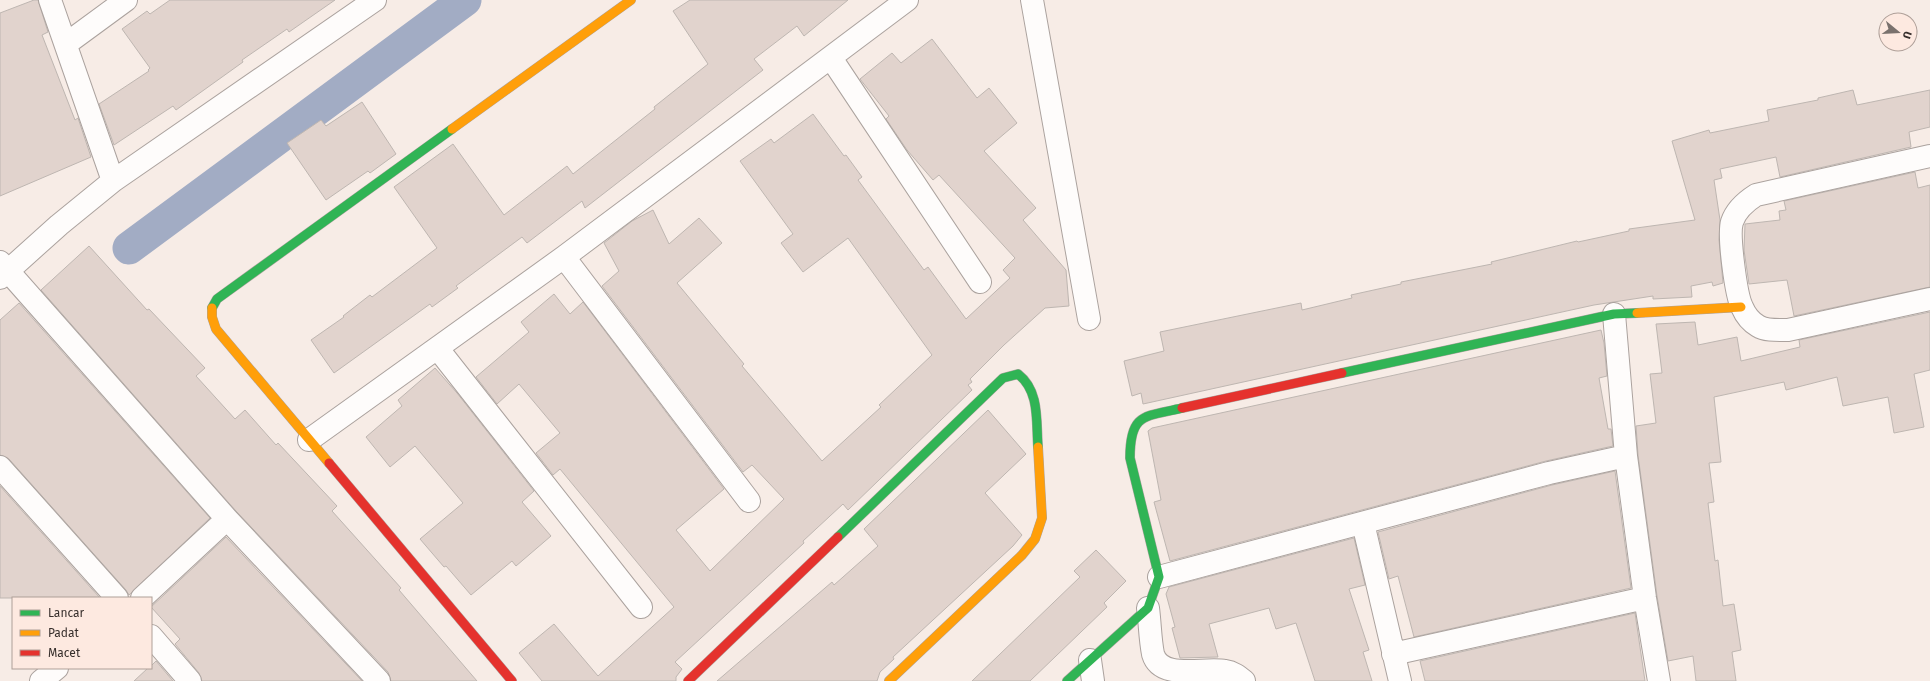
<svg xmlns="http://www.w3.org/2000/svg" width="1930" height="681" font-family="'Fira Sans',sans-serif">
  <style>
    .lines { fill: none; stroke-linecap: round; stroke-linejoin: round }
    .canal { stroke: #a2acc4; stroke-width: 33 }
    .building { fill: #e1d3cd; stroke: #beb6b1 }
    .street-casing { stroke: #aba29e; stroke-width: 24 }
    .fast-casing { stroke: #aba29e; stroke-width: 10 }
    .slow-casing { stroke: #aba29e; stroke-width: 10 }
    .jam-casing { stroke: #aba29e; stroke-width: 10 }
    .street { stroke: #fefcfb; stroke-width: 22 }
    .fast { stroke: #30b455; stroke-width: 9 }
    .slow { stroke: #ff9f0a; stroke-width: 9 }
    .jam { stroke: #e5322d; stroke-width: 9 }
  </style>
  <rect width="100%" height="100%" fill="#f7ece6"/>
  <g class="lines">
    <path class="canal" d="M 129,248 L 465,0"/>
  </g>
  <path class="building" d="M 34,0 L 38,0 L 48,32 L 42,35 L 75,120 L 78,118 L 91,157 L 0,196 L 0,13 Z
    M 170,0 L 335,0 L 289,32 L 287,29 L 242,60 L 243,62 L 176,110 L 173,106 L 114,145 L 99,104 L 149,71 L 148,70 L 150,68 L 122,29 L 147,11 L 150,14 Z
    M 690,0 L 848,0 L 804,36 L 797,26 L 754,59 L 763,70 L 585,208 L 582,201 L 527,243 L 522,237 L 456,286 L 458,288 L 432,307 L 430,304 L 334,373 L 311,340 L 344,317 L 343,316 L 370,295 L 372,297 L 437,248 L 394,187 L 453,144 L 504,215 L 567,166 L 573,174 L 655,109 L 654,107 L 708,64 L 673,11 Z
    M 932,39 L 977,98 L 989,88 L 1017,123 L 984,151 L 1036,208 L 1023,220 L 1066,270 L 1069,306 L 1045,308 L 1004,345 L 970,379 L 972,382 L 968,385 L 972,390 L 848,510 L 843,504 L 803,541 L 804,543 L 675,662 L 682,669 L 676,677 L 676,681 L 542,681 L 519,653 L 554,624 L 598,676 L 674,607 L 560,469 L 553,475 L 536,453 L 560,433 L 519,384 L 497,404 L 476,377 L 529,332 L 521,322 L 554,294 L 570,314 L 583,302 L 724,489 L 676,530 L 710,571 L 784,499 L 752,465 L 743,472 L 602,286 L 619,271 L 604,243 L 632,221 L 653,210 L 669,244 L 699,218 L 722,243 L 677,283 L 744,364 L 742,366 L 822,461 L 881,407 L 879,405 L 932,355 L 848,238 L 803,272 L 781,243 L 793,234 L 740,161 L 771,139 L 774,143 L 813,114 L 844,156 L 846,155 L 862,177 L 858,180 L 924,270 L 928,267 L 966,319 L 1010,278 L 1003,270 L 1015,258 L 939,175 L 933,180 L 907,150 L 886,119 L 889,116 L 860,79 L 892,53 L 901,63 Z
    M 1853,90 L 1857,105 L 1930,90 L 1930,127 L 1909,132 L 1911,147 L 1780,177 L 1776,157 L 1720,169 L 1722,178 L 1714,180 L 1720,220 L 1719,240 L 1723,283 L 1713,286 L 1712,282 L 1691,286 L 1692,297 L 1653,299 L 1653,296 L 1594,305 L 1143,404 L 1141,393 L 1132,396 L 1124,361 L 1164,351 L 1160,332 L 1301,303 L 1302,310 L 1352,298 L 1351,295 L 1401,284 L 1401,282 L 1492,264 L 1491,262 L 1577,241 L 1578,242 L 1629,231 L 1629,229 L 1695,220 L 1672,141 L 1709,130 L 1710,133 L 1769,121 L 1767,110 L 1818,100 L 1818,98 Z
    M 362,102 L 396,154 L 370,173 L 368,171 L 326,200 L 287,143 L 321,120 L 326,126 Z
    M 1915,172 L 1918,188 L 1930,185 L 1930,287 L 1794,316 L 1787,280 L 1749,284 L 1744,250 L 1745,224 L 1780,220 L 1779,211 L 1786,210 L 1784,201 Z
    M 89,246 L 147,310 L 149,309 L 205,368 L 196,376 L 235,419 L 245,410 L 276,445 L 278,443 L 337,506 L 332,511 L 401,588 L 399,590 L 477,681 L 391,681 L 388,672 L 236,511 L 41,290 Z
    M 19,303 L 210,518 L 129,595 L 126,590 L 9,459 L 0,455 L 0,320 Z
    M 1930,312 L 1930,370 L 1914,374 L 1924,427 L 1894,433 L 1888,397 L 1843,406 L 1837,377 L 1786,390 L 1784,382 L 1714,397 L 1721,462 L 1709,463 L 1714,502 L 1708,503 L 1715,561 L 1718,560 L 1723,606 L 1734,604 L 1741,650 L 1732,652 L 1736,681 L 1696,681 L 1693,656 L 1668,661 L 1657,596 L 1638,455 L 1636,426 L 1656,423 L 1650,374 L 1662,373 L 1656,324 L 1695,322 L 1698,345 L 1737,337 L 1741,361 L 1800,347 L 1799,340 Z
    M 1601,330 L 1604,343 L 1607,376 L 1599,378 L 1608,429 L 1611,429 L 1613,446 L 1546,461 L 1170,561 L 1154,502 L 1161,500 L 1148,431 L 1152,428 Z
    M 435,368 L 457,393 L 534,491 L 522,502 L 551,536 L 516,566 L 512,561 L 471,595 L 446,566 L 444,567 L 420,539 L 463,503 L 415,446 L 390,467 L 366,437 L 402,406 L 398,400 Z
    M 988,410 L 1026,454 L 985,493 L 1022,535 L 1013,546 L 893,657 L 894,659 L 880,672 L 877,681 L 717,681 L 832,582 L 834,585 L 878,546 L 864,529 Z
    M 1615,471 L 1631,588 L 1414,637 L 1398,576 L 1389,579 L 1378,532 L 1552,485 Z
    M 0,486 L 100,598 L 0,598 Z
    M 226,537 L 362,681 L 202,681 L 199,673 L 175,644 L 180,639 L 151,607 Z
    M 1354,538 L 1365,585 L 1349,589 L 1369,650 L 1363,652 L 1372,681 L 1315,681 L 1296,623 L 1276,629 L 1269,608 L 1209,624 L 1218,657 L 1180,658 L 1172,628 L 1175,627 L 1166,594 L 1169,587 Z
    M 1096,550 L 1126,581 L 1104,603 L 1107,607 L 1030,681 L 972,681 L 1080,577 L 1074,571 Z
    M 1635,613 L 1645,681 L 1425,681 L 1420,661 Z
    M 156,661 L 173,681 L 134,681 L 148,668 L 151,668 L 151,666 Z"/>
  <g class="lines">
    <g class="street-casing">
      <path id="street" d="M 50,0 L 113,181
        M 1032,0 L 1089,319
        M 66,44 L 126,0
        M 831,58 L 980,282
        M 1930,156 L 1756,195 C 1745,202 1736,210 1732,222 C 1728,235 1736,295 1742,307 C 1745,314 1751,322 1758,326 C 1766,331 1778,330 1788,330 L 1930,299
        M 564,257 L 749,501
        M 0,262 L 227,519 L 379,681
        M 0,278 L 59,225 L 113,181 L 375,0
        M 1614,314 L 1626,456 L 1645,598 L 1659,681
        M 438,349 L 641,607
        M 309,440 L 564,257 L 907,0
        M 0,467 L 117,598
        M 1363,523 L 1400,681
        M 1159,577 L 1549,473 L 1626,456
        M 142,598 L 227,519
        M 1148,608 C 1150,623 1150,639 1153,654 C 1161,681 1204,667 1225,671 C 1233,672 1238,676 1244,681
        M 151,636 L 190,681
        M 1393,654 L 1645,598
        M 1090,660 L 1093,681
        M 41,681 L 57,668"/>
    </g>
    <g class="fast-casing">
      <path id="fast" d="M 212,308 L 217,299 L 452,129
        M 1342,373 L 1614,314 L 1637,313
        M 838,537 L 1003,378 L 1018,374 C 1040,391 1036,421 1038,447
        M 1067,681 L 1148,608 L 1159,577 L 1130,458 C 1130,413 1144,417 1182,408"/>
    </g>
    <g class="slow-casing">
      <path id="slow" d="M 452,129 L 631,0
        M 212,308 L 212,317 L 216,329 L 329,463
        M 1637,313 L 1741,307
        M 889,681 L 1022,555 L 1035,539 L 1042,518 L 1038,447"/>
    </g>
    <g class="jam-casing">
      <path id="jam" d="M 1182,408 L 1342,373
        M 329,463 L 512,681
        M 688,681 L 838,537"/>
    </g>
    <use href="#street" class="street"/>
    <use href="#fast" class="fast"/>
    <use href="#slow" class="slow"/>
    <use href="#jam" class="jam"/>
  </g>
  <rect x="12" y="597" width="140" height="72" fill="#fde9e0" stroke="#ae9f98"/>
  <rect x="20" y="610" width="20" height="6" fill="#30b455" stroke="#ae9f98"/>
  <text x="48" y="617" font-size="12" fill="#372f2c">Lancar</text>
  <rect x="20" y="630" width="20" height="6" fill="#ff9f0a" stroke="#ae9f98"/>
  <text x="48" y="637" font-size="12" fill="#372f2c">Padat</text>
  <rect x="20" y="650" width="20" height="6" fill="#e5322d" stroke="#ae9f98"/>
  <text x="48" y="657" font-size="12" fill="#372f2c">Macet</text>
  <g transform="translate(1898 32) rotate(108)"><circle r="19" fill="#fde9e0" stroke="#ae9f98"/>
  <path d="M0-3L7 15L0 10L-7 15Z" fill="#7a716d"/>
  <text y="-6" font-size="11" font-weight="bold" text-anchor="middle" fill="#372f2c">U</text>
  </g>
</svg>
